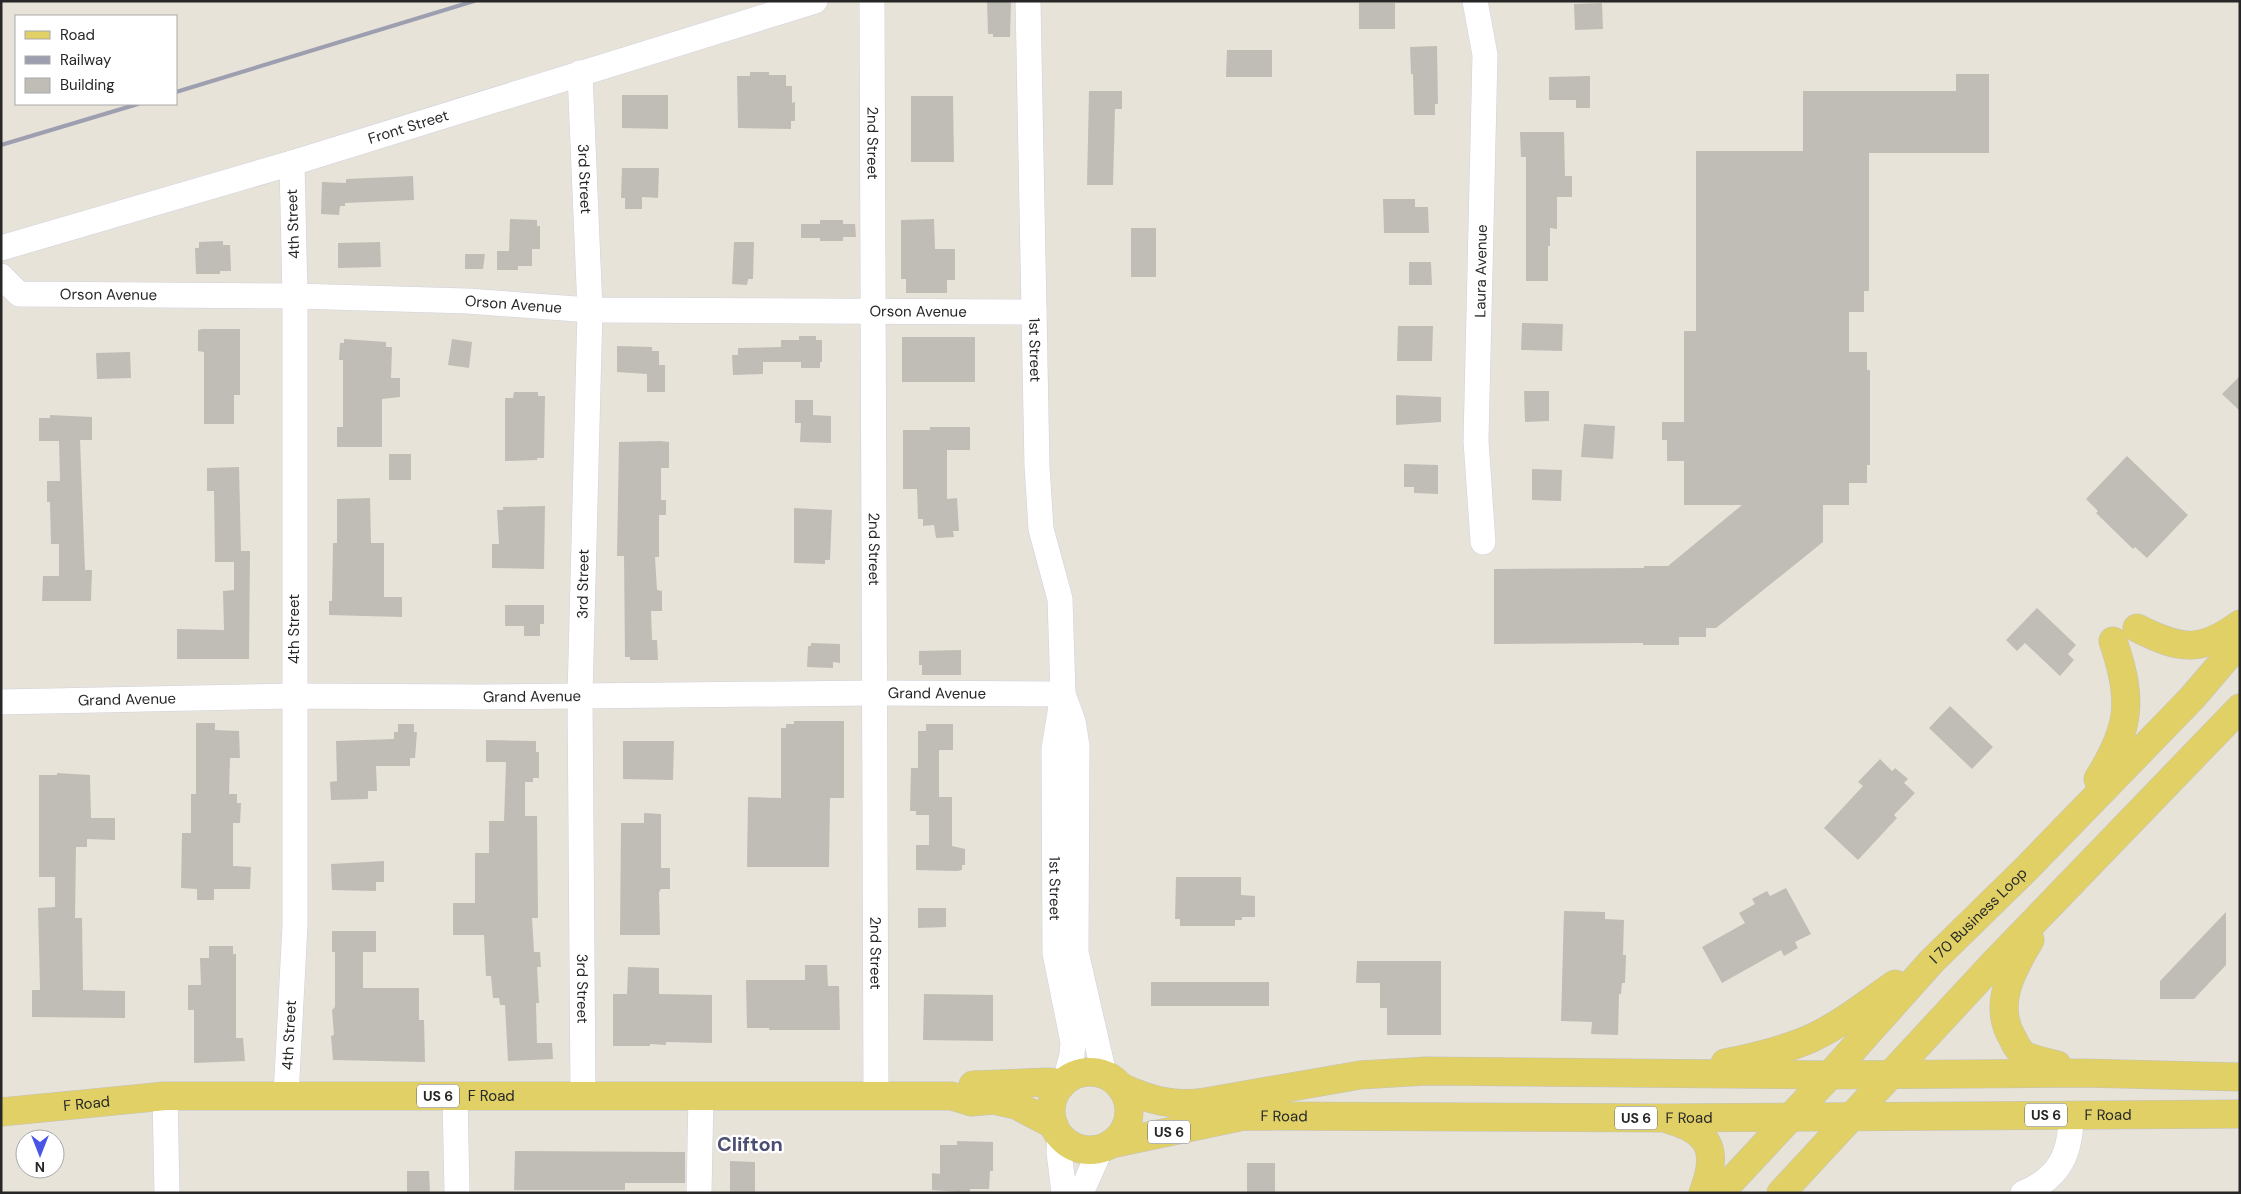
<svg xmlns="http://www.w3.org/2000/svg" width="2241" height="1194" font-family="'DM Sans',sans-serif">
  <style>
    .building { fill: #c0bdb6 }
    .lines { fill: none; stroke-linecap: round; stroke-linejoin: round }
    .minor-casing { stroke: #cfd0de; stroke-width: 26 }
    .major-casing { stroke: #c3c3c3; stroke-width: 29 }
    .minor { stroke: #fff; stroke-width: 25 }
    .major { stroke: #e0d066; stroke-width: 28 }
    .rail { stroke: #9d9eaf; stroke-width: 4 }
    .labels { text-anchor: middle; stroke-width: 4.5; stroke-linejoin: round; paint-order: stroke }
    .shield { fill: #fff; stroke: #686868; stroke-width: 1 }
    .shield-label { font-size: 14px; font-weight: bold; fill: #272727 }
    .street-label { font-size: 15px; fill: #272727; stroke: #fff }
    .district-label { font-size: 20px; font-weight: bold; fill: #4c4f72; stroke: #fff }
  </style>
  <rect width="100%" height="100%" fill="#e8e3d9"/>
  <path class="building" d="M 987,1 L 1011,1 L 1010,37 L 993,37 L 993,34 L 988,34 Z
    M 1359,3 L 1395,3 L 1395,29 L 1359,29 Z
    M 1602,3 L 1603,29 L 1575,30 L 1574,4 Z
    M 1437,46 L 1438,104 L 1435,104 L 1435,115 L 1414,115 L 1413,74 L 1411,74 L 1410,47 Z
    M 1227,50 L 1272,50 L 1272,77 L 1226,77 Z
    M 750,72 L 769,72 L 769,75 L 786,75 L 786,86 L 792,86 L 792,103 L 795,102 L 795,121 L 791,121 L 791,129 L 738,128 L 737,76 L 750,76 Z
    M 1956,74 L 1989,74 L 1989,153 L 1869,153 L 1869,291 L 1864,291 L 1864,312 L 1849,312 L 1849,352 L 1867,352 L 1867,370 L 1870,370 L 1870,465 L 1867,465 L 1867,483 L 1849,483 L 1849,505 L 1823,505 L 1823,542 L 1716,628 L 1706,628 L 1706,637 L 1679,637 L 1679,645 L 1643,645 L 1643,643 L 1494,644 L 1494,569 L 1644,568 L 1644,566 L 1668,566 L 1742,505 L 1684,505 L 1684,461 L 1667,461 L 1667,440 L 1662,440 L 1662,422 L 1684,422 L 1684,331 L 1696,331 L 1696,151 L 1803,151 L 1803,91 L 1956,91 Z
    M 1590,76 L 1590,108 L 1576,108 L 1576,100 L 1549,100 L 1549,77 Z
    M 1089,91 L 1122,91 L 1122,109 L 1115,109 L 1113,185 L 1087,185 Z
    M 622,95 L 668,95 L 668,129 L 622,128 Z
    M 911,96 L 953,96 L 954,162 L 911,162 Z
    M 1520,132 L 1564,132 L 1565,176 L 1572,176 L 1572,197 L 1557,197 L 1557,229 L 1550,228 L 1550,246 L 1548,246 L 1548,281 L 1526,281 L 1526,157 L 1521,157 Z
    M 622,168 L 659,168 L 658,198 L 642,197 L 642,209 L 625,209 L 625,198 L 621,198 Z
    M 413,176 L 414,200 L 345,203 L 345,206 L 340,206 L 339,215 L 321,214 L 322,182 L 346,183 L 346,179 Z
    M 1383,199 L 1415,199 L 1415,207 L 1428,207 L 1429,233 L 1384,233 Z
    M 510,219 L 537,220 L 537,226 L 540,226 L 540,249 L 532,249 L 532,266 L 518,266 L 518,270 L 497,270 L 497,251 L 509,251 Z
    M 934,219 L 935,249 L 955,249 L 955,280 L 947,280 L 947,293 L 906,293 L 906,279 L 901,279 L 901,220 Z
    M 820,220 L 843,220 L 843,224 L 855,224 L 856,237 L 843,237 L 843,241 L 820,241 L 820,238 L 801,238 L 801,224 L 820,224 Z
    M 1131,228 L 1156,228 L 1156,277 L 1131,277 Z
    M 223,241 L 223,245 L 230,245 L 231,271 L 220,271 L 220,274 L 196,274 L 195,248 L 199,248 L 199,242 Z
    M 380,242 L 381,267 L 338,268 L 338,243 Z
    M 734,242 L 754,242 L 753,279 L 748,279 L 747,285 L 732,284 Z
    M 465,254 L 485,254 L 483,269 L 465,269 Z
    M 1409,262 L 1431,262 L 1432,285 L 1409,285 Z
    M 1522,323 L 1563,324 L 1562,351 L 1521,350 Z
    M 1398,326 L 1433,326 L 1432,361 L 1397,361 Z
    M 202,329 L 240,329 L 240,395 L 234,395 L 234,424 L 204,424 L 204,352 L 198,351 L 198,330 Z
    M 799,336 L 816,336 L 816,340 L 822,340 L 822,362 L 820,362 L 820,368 L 801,368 L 801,362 L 763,362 L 763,374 L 733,375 L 732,355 L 738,355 L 738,348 L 781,347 L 781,340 L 799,340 Z
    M 902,337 L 975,337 L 975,382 L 902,382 Z
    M 344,339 L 386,342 L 386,347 L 392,347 L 391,378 L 400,378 L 400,397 L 382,399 L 382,447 L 337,447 L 337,427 L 343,427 L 343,360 L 339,360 L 340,343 L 344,343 Z
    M 452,339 L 472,342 L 469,368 L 448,365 Z
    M 617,346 L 652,347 L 652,351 L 659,351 L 659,365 L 665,365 L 665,392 L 647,392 L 647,374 L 617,372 Z
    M 130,352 L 131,378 L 97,379 L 96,353 Z
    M 2240,376 L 2240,411 L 2222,394 Z
    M 1524,391 L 1549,391 L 1549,421 L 1525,422 Z
    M 514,392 L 538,392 L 538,396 L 545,396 L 544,458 L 537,458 L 537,460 L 505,461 L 505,398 L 513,398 Z
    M 1396,395 L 1441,397 L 1441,422 L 1396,425 Z
    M 795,400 L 813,400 L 813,415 L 831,416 L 831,443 L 800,442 L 801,423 L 795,423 Z
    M 50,415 L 92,417 L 92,440 L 80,440 L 85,570 L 92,570 L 91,601 L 42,601 L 43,576 L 59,576 L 59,544 L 51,544 L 50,502 L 47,502 L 47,481 L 60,481 L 59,441 L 39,441 L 39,418 L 50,418 Z
    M 1584,424 L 1615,426 L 1613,459 L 1581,457 Z
    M 930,427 L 970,427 L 970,450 L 947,450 L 947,499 L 957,498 L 959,531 L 953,531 L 954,537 L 936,538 L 934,525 L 923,526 L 923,519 L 918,519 L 917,489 L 903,489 L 903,430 L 930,430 Z
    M 660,441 L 669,442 L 669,468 L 661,468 L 661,500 L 666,500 L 666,515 L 659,515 L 659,557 L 655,557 L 657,590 L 662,591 L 662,611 L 651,611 L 652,640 L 657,640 L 658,660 L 630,660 L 630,657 L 625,657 L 624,556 L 617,556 L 619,442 Z
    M 389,454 L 411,454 L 411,480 L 389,480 Z
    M 2127,456 L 2188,515 L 2147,558 L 2135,547 L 2133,549 L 2096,513 L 2098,511 L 2086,499 Z
    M 1404,464 L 1438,465 L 1438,494 L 1414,493 L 1414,487 L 1404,487 Z
    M 239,467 L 241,551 L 250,551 L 249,659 L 177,659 L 177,629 L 224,630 L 223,591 L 234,590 L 234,562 L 215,562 L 214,491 L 207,491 L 207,468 Z
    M 1532,469 L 1562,470 L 1561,501 L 1532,500 Z
    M 370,498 L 371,543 L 384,543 L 384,597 L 402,597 L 402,617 L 329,615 L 329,601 L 332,601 L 333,543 L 337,543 L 337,499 Z
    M 545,506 L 544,569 L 492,568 L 492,544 L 499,544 L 497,510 L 503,510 L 503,507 Z
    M 794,508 L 832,510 L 830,560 L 825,560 L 825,564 L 794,563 Z
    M 505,605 L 544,605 L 544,624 L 540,624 L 540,636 L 524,636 L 524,626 L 505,626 Z
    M 2037,608 L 2076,645 L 2068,654 L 2074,660 L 2060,676 L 2025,643 L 2017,651 L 2006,640 Z
    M 811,643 L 840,644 L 840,663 L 833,662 L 833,668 L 807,667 L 808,646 L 811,646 Z
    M 961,650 L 961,675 L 922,675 L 922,665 L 919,665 L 919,651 Z
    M 1950,706 L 1993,747 L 1972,769 L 1929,728 Z
    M 794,721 L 844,721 L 844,798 L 830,798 L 829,867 L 747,867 L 748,797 L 781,798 L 781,728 L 786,728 L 786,724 L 794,724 Z
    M 196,723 L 215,723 L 215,730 L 239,731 L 240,758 L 230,758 L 229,794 L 237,794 L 237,803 L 241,803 L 240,823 L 233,823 L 233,866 L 251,867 L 250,889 L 214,889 L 214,900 L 197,900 L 197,889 L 181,888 L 182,833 L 191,833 L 191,794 L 196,794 Z
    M 398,724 L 414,724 L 414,732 L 417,732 L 415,758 L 410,758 L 410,766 L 376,766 L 377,791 L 368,791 L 368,799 L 331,800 L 330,782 L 337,781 L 336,741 L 394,739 L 394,732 L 398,732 Z
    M 926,724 L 953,724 L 953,750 L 939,750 L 939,797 L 952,797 L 952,846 L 965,849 L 965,865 L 962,865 L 962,870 L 957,871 L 916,870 L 916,845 L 929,845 L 929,815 L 916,815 L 916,811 L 910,811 L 911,768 L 918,768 L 918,731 L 926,731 Z
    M 486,740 L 536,741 L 536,752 L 539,752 L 539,778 L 533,778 L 533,782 L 525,782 L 525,816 L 537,816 L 538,918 L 532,918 L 534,952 L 540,952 L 541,967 L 537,967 L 539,1003 L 536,1003 L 537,1043 L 552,1043 L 553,1059 L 508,1061 L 505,1005 L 500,1005 L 499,998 L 493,998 L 491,976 L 486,976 L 484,935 L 453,935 L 453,903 L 475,903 L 475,853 L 489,853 L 489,821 L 504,821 L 506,762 L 486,762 Z
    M 623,741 L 674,741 L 673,780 L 623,779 Z
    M 1880,759 L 1892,771 L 1895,768 L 1908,779 L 1904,783 L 1915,793 L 1894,815 L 1897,818 L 1858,860 L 1824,828 L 1863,786 L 1858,782 Z
    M 57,773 L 90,775 L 91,818 L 115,818 L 115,840 L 87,839 L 87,847 L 76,847 L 75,918 L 82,918 L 83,990 L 125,991 L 125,1018 L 32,1017 L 32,990 L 40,990 L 38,908 L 55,907 L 55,877 L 39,877 L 39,775 L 57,775 Z
    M 644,813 L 661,814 L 661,868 L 670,868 L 670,889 L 661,889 L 659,892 L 660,935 L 620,935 L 621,823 L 644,823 Z
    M 384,861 L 384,882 L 376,882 L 376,891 L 332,890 L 331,864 Z
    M 1176,877 L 1241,877 L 1241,895 L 1255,896 L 1255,917 L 1242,917 L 1242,920 L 1235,920 L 1235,926 L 1180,926 L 1180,919 L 1175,919 Z
    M 1786,888 L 1811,934 L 1795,942 L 1798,948 L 1784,956 L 1781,950 L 1722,983 L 1702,947 L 1745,923 L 1739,913 L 1755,904 L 1752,899 L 1767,891 L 1770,896 Z
    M 918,908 L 946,908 L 946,927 L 918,928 Z
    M 1564,911 L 1605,912 L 1605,919 L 1624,920 L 1623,955 L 1626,955 L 1625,983 L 1622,983 L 1621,994 L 1619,994 L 1618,1035 L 1591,1034 L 1592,1022 L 1561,1021 Z
    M 2226,912 L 2226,965 L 2194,999 L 2160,999 L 2160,981 Z
    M 332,931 L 376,931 L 376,952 L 363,952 L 363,988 L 419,988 L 419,1020 L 424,1020 L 425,1062 L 333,1060 L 331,1036 L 334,1035 L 332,1010 L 335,1007 L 335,952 L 332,952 Z
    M 209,946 L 233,946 L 233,954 L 236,954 L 236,1038 L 243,1038 L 245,1061 L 194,1063 L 194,1010 L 188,1010 L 188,985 L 201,985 L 200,958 L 209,958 Z
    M 1357,961 L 1441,961 L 1441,1035 L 1387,1035 L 1387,1008 L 1380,1008 L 1380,983 L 1356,983 Z
    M 805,965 L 827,965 L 828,986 L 839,986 L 840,1030 L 769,1030 L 769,1028 L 747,1028 L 746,980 L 805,980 Z
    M 628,967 L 659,968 L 659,994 L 712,995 L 712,1043 L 666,1042 L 666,1045 L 650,1044 L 650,1046 L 613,1046 L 613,994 L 627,994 Z
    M 1151,982 L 1269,982 L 1269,1006 L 1151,1006 Z
    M 924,994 L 993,995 L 993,1041 L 923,1040 Z
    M 957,1141 L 993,1142 L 993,1171 L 990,1171 L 989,1189 L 970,1189 L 970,1193 L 932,1190 L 932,1173 L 940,1174 L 940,1145 L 957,1145 Z
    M 515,1151 L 685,1152 L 685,1183 L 625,1183 L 625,1190 L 514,1190 Z
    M 730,1161 L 755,1162 L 755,1193 L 730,1193 Z
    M 1247,1163 L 1275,1163 L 1275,1193 L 1247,1193 Z
    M 407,1171 L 429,1171 L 430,1193 L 407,1193 Z"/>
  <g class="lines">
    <g class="minor-casing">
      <g id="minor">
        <path id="s1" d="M 872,1 L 876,1096"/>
        <path id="s2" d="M 1028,1 L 1037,466 L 1041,529 L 1060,599 L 1063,694 L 1054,749 L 1055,953 L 1073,1042 L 1072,1055 L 1065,1081"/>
        <path d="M 1475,1 L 1485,55 L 1476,441 L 1483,542"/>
        <path id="s3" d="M 580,73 L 590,310 L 580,696 L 583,1096"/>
        <path id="s4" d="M 1,248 L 292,163 L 815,1"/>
        <path id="s5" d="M 1,276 L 19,294 L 295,296 L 467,301 L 590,310 L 1034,312"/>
        <path d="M 1063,694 L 1073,721 L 1077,746 L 1076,952 L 1104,1074"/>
        <path id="s6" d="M 1,702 L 294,696 L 481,697 L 874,693 L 1063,694"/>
        <path d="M 165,1096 L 167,1193"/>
        <path id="s7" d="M 286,1096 L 295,925 L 295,296 L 292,163"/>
        <path d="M 455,1096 L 457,1193"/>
        <path d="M 1060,1135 L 1059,1152 L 1064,1193"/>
        <path d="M 699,1193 L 701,1096"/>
        <path d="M 1081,1193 L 1101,1148"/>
        <path d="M 2023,1193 C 2060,1178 2071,1153 2071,1115"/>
      </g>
    </g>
    <g class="major-casing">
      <g id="major">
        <path d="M 2137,628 C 2179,649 2200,654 2240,624"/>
        <path d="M 2098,779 C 2131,727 2133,699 2113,641"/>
        <path d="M 2030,940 C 2012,970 1992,1005 2013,1039 C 2015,1044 2020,1052 2024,1055 C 2033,1060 2047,1062 2057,1065"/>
        <path d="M 1725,1063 C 1755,1057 1786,1050 1814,1037 C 1843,1023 1868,1003 1895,984"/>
        <circle cx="1090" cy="1111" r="39"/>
        <path d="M 973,1085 L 1047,1082 L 1063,1083"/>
        <path d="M 1121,1087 C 1149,1100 1174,1107 1205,1102 L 1360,1075 L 1427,1071 L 1830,1075 L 2083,1073 L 2240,1077"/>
        <path id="s8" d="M 1,1112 L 165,1096 L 952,1096 L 971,1102 L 994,1100 L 1016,1105 L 1054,1125"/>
        <path d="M 1670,1120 C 1713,1132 1718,1154 1703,1193"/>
        <path id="s9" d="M 1111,1144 L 1244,1116 L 1664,1118 L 2240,1114"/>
        <path id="s10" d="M 1720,1193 L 1830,1075 L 1932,961 L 2027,868 L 2192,698 L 2240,642"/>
        <path d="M 1781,1193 L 1994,963 L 2240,708"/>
      </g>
    </g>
    <use href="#minor" class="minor"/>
    <use href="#major" class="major"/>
    <path class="rail" d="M 176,92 L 474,1
      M 1,145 L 138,104"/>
  </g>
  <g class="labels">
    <g class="shield">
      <rect x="417" y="1084.5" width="42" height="23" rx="4"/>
      <rect x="2025" y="1103.5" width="42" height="23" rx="4"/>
      <rect x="1615" y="1106.5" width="42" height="23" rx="4"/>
      <rect x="1148" y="1120.5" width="42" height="23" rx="4"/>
    </g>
    <g class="shield-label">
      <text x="438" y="1101">US 6</text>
      <text x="2046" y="1120">US 6</text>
      <text x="1636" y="1123">US 6</text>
      <text x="1169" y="1137">US 6</text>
    </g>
    <g class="street-label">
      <text dy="5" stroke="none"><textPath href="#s4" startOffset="425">Front Street</textPath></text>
      <text dy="5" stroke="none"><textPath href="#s1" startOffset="142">2nd Street</textPath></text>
      <text dy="5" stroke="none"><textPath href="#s3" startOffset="106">3rd Street</textPath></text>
      <text transform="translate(293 224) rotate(-92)" y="5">4th Street</text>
      <text transform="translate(1481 271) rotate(-89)" y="5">Laura Avenue</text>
      <text dy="5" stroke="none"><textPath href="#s5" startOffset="115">Orson Avenue</textPath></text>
      <text dy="5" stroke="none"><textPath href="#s5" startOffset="520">Orson Avenue</textPath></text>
      <text dy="5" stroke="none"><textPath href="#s5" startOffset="925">Orson Avenue</textPath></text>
      <text dy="5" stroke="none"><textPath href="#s2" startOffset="349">1st Street</textPath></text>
      <text dy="5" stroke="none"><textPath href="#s1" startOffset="548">2nd Street</textPath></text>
      <text transform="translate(583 584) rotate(-89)" y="5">3rd Street</text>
      <text transform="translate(294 629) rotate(-90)" y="5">4th Street</text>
      <text dy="5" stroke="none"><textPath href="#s6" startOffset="936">Grand Avenue</textPath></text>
      <text dy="5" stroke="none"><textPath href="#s6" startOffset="531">Grand Avenue</textPath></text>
      <text dy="5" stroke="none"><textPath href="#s6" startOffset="126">Grand Avenue</textPath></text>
      <text dy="5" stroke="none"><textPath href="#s2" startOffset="891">1st Street</textPath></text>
      <text dy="5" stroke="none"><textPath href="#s10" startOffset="379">I 70 Business Loop</textPath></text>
      <text dy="5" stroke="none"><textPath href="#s1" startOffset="952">2nd Street</textPath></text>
      <text dy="5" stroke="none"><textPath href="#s3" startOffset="916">3rd Street</textPath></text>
      <text dy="5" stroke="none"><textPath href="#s7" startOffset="61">4th Street</textPath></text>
      <text dy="5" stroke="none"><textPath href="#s8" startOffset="491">F Road</textPath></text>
      <text dy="5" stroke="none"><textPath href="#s8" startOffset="86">F Road</textPath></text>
      <text dy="5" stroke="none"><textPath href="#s9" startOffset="1000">F Road</textPath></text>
      <text dy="5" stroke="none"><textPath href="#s9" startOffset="176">F Road</textPath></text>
      <text dy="5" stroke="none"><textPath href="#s9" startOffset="581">F Road</textPath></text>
    </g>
    <g class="district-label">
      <text x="750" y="1151">Clifton</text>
    </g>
  </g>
  <rect width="2241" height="1194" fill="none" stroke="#272727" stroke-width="5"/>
  <rect x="15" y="15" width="162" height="90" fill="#ffffff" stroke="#a9a9a9"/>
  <rect x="25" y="31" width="25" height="8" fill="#e0d066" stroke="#a9a9a9"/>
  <text x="60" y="40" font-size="15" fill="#272727">Road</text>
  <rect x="25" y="56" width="25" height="8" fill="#9d9eaf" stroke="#a9a9a9"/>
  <text x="60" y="65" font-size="15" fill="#272727">Railway</text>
  <rect x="25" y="78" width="25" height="15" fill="#c0bdb6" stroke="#a9a9a9"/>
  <text x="60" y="90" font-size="15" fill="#272727">Building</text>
  <g transform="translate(40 1154) rotate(180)"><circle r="24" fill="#ffffff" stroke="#a9a9a9"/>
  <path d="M0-4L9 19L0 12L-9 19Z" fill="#4956e5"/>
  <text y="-8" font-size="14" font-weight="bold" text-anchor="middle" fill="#272727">N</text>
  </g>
</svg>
